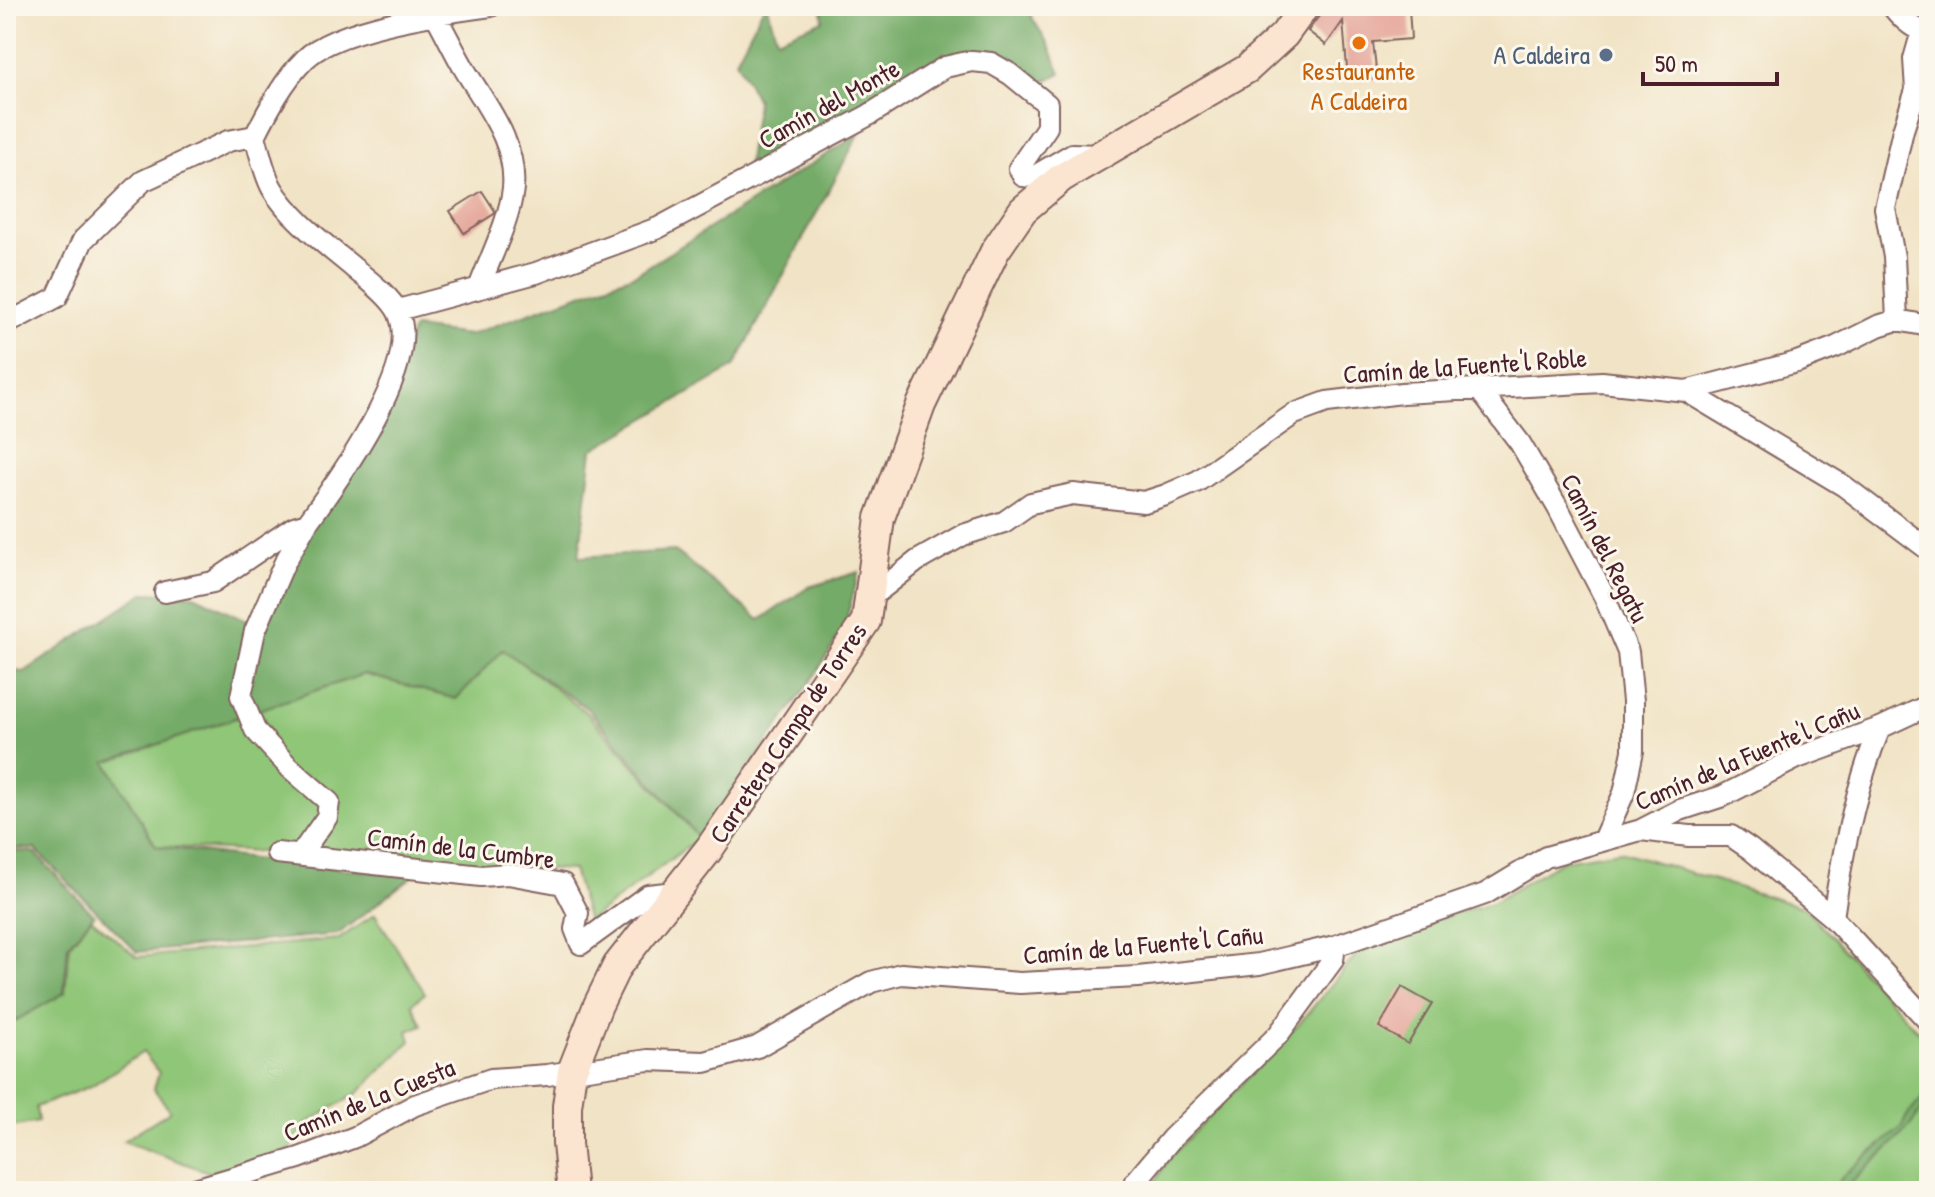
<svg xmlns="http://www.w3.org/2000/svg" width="1935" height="1197" font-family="'Patrick Hand',sans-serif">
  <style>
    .green { fill: #90c678; stroke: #6d7252; stroke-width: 2 }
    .forest { fill: #74ab68; stroke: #5f654a; stroke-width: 2 }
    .building { fill: #e7aca0 }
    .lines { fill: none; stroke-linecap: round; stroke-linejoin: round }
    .street-casing { stroke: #846461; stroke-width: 24 }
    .secondary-casing { stroke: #846461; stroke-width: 32 }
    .street { stroke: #fff; stroke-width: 20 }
    .secondary { stroke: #fce5d0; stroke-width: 28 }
    .food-dot { fill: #e8710a; stroke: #fbf7ec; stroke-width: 3 }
    .service-dot { fill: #5c6f8a; stroke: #fbf7ec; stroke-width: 3 }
    .labels { text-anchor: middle; stroke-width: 6; stroke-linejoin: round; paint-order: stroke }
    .service-label { font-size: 26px; fill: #4e5e75; stroke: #fbf7ec; text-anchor: end }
    .food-label { font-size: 26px; fill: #c56008; stroke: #fbf7ec }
    .street-label { font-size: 26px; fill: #4a1f2b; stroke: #fbf7ec }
  </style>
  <rect width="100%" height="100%" fill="#fbf7ec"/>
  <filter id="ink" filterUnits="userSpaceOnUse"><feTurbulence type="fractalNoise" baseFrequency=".0125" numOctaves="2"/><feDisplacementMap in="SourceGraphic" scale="16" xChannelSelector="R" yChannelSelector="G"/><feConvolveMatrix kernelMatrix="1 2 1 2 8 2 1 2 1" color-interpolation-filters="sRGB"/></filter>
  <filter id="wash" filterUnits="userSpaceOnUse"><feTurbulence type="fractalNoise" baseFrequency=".006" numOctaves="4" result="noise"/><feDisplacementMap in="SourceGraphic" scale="32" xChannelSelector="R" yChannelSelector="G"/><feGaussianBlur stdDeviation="1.8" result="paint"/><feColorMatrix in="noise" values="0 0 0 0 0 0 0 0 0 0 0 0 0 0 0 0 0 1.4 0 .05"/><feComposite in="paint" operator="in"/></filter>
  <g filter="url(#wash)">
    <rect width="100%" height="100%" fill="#f1e3c5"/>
    <path class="green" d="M 503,649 L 588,714 L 699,838 L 588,921 L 573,870 L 156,846 L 106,762 L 364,674 L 456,699 Z
      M 1620,851 L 1805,908 L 1929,1043 L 1929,1191 L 1150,1191 L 1169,1158 L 1299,1024 L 1372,936 L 1492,903 L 1563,860 Z
      M 375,914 L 425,993 L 412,1004 L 422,1025 L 408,1031 L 411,1041 L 358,1093 L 304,1125 L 290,1150 L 211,1173 L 123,1141 L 170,1111 L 154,1089 L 159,1073 L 143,1052 L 91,1086 L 36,1107 L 38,1122 L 6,1128 L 6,1026 L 65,993 L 69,945 L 91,918 L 137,957 L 339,939 Z"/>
    <path class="forest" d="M 764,6 L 767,6 L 777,39 L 823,20 L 822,6 L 1035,6 L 1031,16 L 1049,45 L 1061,73 L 1040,84 L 1005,58 L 946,58 L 747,167 L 757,101 L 736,60 Z
      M 859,134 L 734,367 L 592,450 L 579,557 L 675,551 L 760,620 L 809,587 L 859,572 L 844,628 L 815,675 L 699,838 L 589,710 L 503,650 L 456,699 L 364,674 L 106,762 L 156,846 L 253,859 L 413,876 L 338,934 L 137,952 L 35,849 L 6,848 L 6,670 L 24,672 L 144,593 L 194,595 L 251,622 L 365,435 L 414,328 L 469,335 L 636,274 Z
      M 6,851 L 34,852 L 94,915 L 68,945 L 64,993 L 6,1026 Z
      M 1929,1090 C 1929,1119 1863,1170 1843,1191 L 1831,1191 L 1845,1174 L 1902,1127 L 1906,1117 Z"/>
    <g id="blocks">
      <path class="building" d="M 1322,6 L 1354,6 L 1351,10 L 1409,8 L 1411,39 L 1373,42 L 1377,79 L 1348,80 L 1343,21 L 1326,45 L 1308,31 L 1319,16 Z
        M 482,191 L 495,211 L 494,214 L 464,233 L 450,211 Z
        M 1402,987 L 1432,1004 L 1408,1044 L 1379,1027 Z"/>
    </g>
  </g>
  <g filter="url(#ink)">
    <use href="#blocks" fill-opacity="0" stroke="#846461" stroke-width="2"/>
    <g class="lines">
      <g class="street-casing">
        <path id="street" d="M 1892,6 C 1901,18 1914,30 1929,33
          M 436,16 C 446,34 455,53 465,70 C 487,107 517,143 513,188 C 510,219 490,258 479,288
          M 398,310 L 536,273 L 658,228 L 869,115 L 945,67 L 972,61 L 991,63 L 1010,74 L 1047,104 L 1047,127 L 1019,168 L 1023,176 L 1033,177 L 1072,154 L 1098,155
          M 1897,320 L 1894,257 L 1885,208 L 1903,130 L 1916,90 L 1914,59 L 1922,31
          M 6,324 L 57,297 L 83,240 L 143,181 L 228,141 L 255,136 C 268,110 284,80 305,59 C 337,27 445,12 491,6
          M 1478,388 L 1520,443 L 1558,508 L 1604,596 L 1628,652 L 1633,701 L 1633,751 L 1624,793 L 1603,840
          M 1686,391 L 1797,362 L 1836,347 L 1878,326 L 1897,320 L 1929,326
          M 165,592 L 213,582 L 294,527 L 307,523 C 337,482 423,364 398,312 C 390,296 368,280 355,269 C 329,247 289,218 272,188 C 264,173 260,153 255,136
          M 870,598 L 917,561 L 963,535 L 1004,522 L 1031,503 L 1073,494 L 1144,502 L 1166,495 L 1198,481 L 1294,414 L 1327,402 L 1402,393 L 1602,382 L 1686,391 L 1844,486 L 1929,550
          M 1641,830 L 1689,836 L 1731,836 L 1750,849 L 1833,918 L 1929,1022
          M 277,853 L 481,876 L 508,874 L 563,884 L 578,913 L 575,929 L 581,944 L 648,895 L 675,892
          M 300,855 L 327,817 L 329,802 L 289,767 L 255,730 L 241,696 L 255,631 L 284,564 L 307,523
          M 1833,918 C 1842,853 1855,788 1880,728
          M 188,1191 L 299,1158 L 355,1137 L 415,1105 L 491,1079 L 547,1075 L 648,1060 L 705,1062 L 757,1047 L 871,982 L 901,974 L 1020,983 L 1138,977 L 1259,964 L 1335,946 L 1485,894 L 1546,857 L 1641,830 L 1680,810 L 1723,796 L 1797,758 L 1880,728 L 1929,705
          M 1132,1191 L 1136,1181 L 1172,1138 L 1278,1035 L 1333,960 L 1335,946"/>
      </g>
      <g class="secondary-casing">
        <path id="secondary" d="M 572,1191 L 567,1144 L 567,1106 L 572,1071 L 598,1005 L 617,966 L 709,849 L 866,621 L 880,518 L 921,405 L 995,251 L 1023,210 L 1061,178 L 1247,69 L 1284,35 L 1305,6"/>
      </g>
      <use href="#street" class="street"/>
      <use href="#secondary" class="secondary"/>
    </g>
  </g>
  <circle class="food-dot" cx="1359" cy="43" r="8"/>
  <circle class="service-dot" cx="1606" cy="55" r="8"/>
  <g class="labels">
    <g class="service-label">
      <text x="1590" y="64">A Caldeira</text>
    </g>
    <g class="food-label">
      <text x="1359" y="80">Restaurante<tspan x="1359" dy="30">A Caldeira</tspan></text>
    </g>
    <g class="street-label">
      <text transform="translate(829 104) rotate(-29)" y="9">Camín del Monte</text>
      <text transform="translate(1465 366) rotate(-4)" y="9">Camín de la Fuente'l Roble</text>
      <text transform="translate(1605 548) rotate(63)" y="9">Camín del Regatu</text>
      <text transform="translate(788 733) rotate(-56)" y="9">Carretera Campa de Torres</text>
      <text transform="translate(1747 756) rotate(-23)" y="9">Camín de la Fuente'l Cañu</text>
      <text transform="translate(461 848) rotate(7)" y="9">Camín de la Cumbre</text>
      <text transform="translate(1143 945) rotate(-5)" y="9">Camín de la Fuente'l Cañu</text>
      <text transform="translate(369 1100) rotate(-22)" y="9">Camín de La Cuesta</text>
    </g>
  </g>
  <rect width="1935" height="1197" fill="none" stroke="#fbf7ec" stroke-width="32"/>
  <path d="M1643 72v12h134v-12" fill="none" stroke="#4a1f2b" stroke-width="4"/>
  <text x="1655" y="72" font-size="24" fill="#4a1f2b" stroke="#fbf7ec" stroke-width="6" paint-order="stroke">50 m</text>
</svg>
